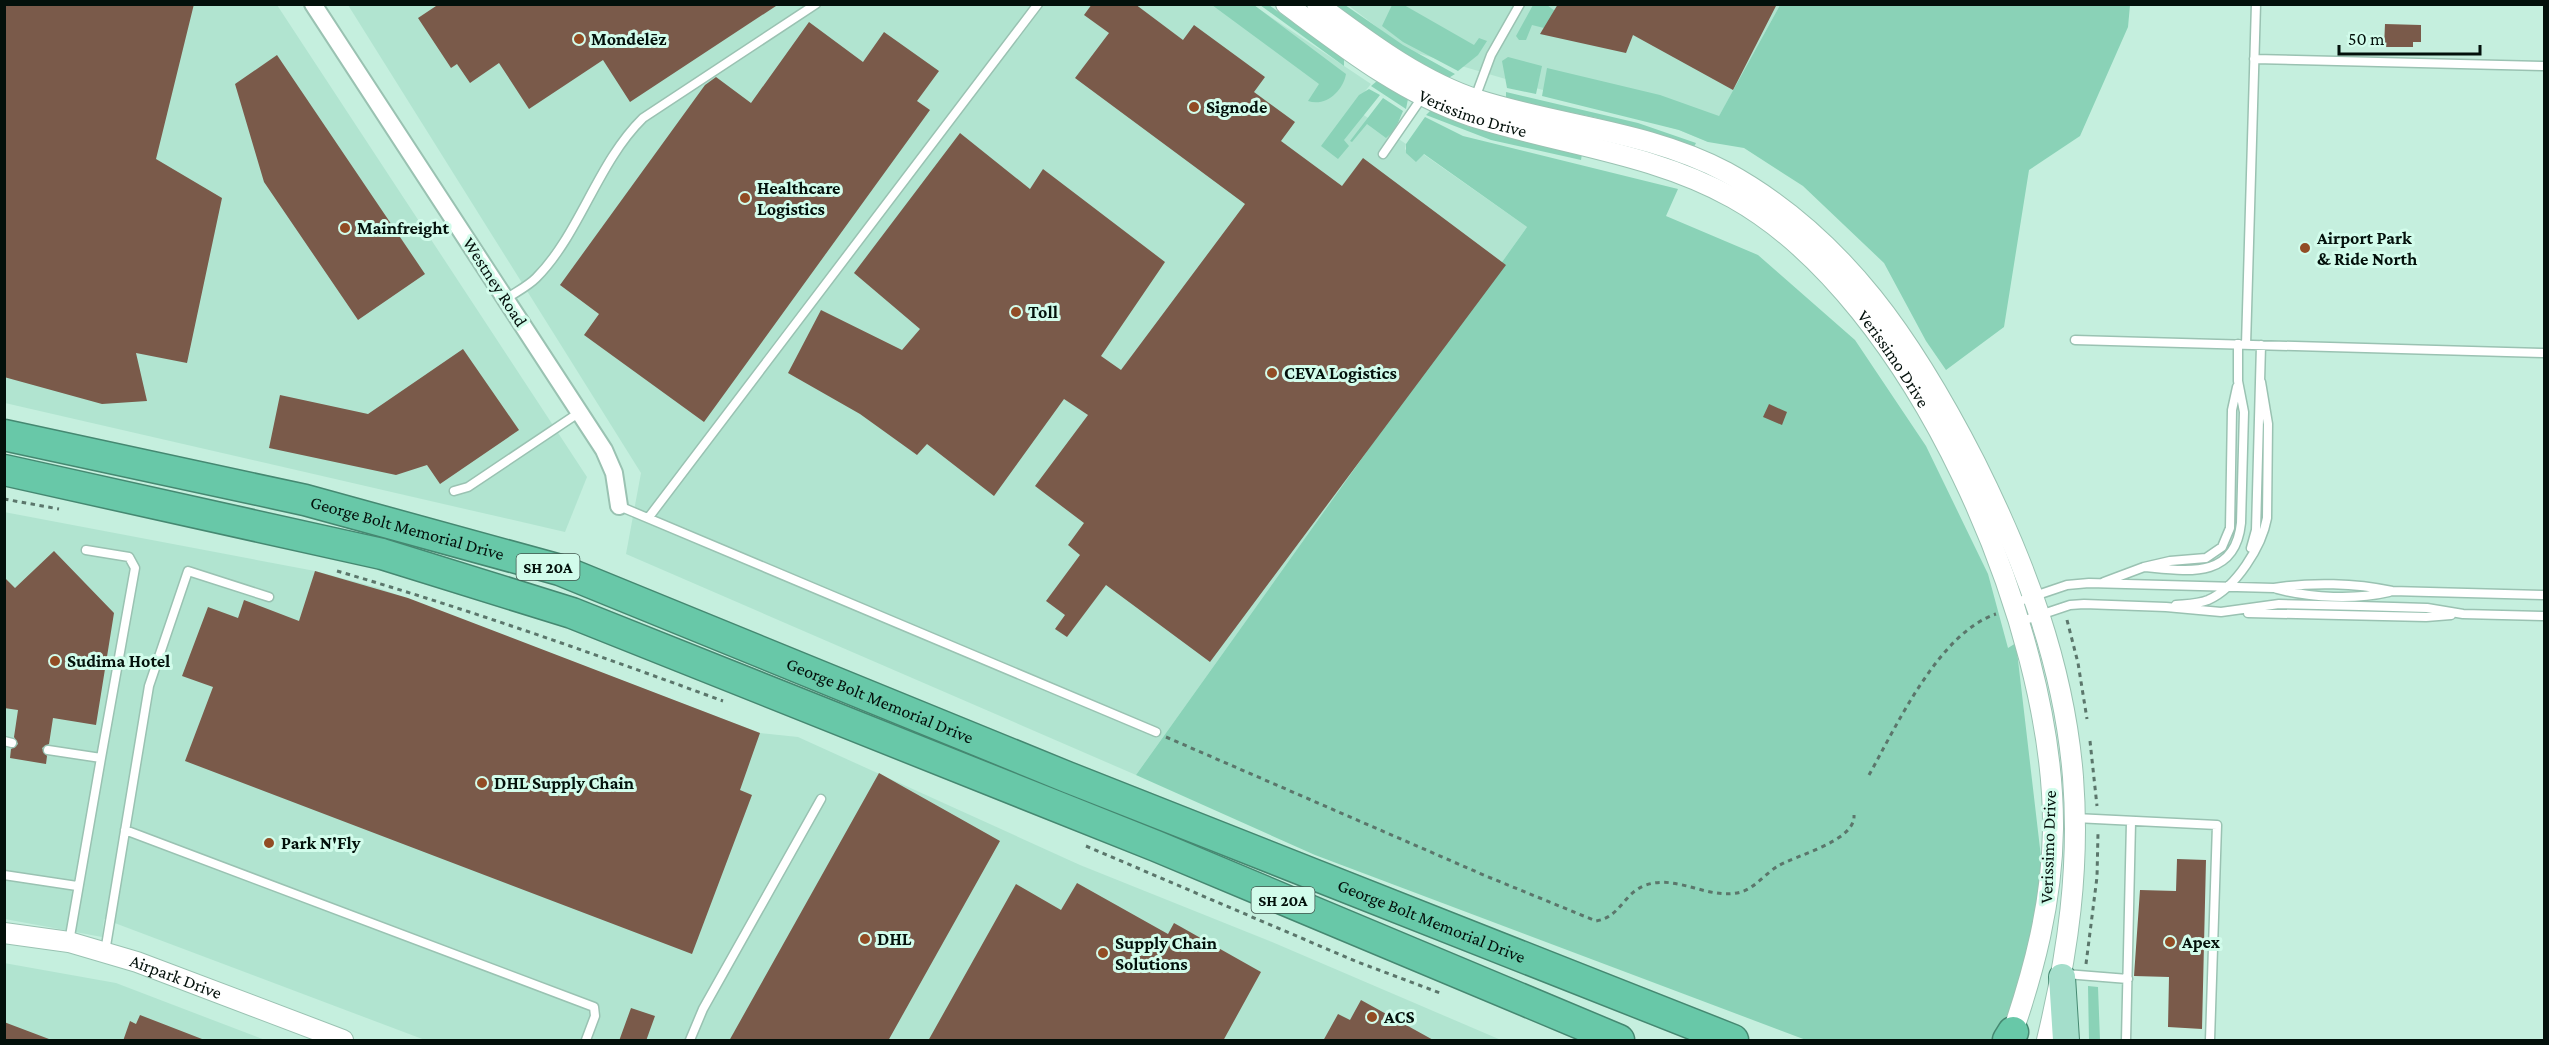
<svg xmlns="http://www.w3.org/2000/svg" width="2549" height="1045" font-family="'Crimson Pro',serif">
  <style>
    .built { fill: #b1e4d0 }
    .green { fill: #8ad2b7 }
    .building { fill: #7a5a4a }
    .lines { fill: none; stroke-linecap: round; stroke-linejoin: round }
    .service-casing { stroke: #9ac2b2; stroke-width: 11 }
    .minor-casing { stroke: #9ac2b2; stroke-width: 20 }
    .tertiary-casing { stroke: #9ac2b2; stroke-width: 22 }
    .primary-casing { stroke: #458871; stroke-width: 28 }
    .motorway-casing { stroke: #458871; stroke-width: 33 }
    .path { stroke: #5b766b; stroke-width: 3; stroke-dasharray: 4.5 4.5; stroke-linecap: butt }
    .service { stroke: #fff; stroke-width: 8 }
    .minor { stroke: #fff; stroke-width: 16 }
    .tertiary { stroke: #fff; stroke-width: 20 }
    .primary { stroke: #a4decb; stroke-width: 26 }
    .motorway { stroke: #68c8a8; stroke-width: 30 }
    .poi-dot { fill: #924c24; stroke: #d2fceb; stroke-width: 2 }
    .labels { text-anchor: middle; stroke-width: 6; stroke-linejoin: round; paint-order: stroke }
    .shield { fill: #d2fceb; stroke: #41574e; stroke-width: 1.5 }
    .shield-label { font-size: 16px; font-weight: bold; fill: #03100b }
    .poi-label { font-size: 18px; font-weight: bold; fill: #03100b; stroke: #d2fceb; text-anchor: start }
    .street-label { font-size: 18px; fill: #03100b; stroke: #d2fceb }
  </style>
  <rect width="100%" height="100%" fill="#c5efde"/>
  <path class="built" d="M 5,5 L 277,5 L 587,477 L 565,532 L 5,403 Z
    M 348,5 L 1253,5 L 1371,84 L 1352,107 L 1406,144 L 1405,149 L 1416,161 L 1423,154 L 1527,227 L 1136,775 L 626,554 L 641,473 Z
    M 1348,5 L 1780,5 L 1717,120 L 1708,142 L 1679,130 L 1407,50 Z
    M 4,512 L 315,571 L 379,588 L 760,733 L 798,737 L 1080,865 L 1272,942 L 1501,1040 L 425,1040 L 104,919 L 102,937 L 5,919 Z
    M 4,963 L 116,983 L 265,1040 L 5,1040 Z"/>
  <path class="green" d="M 1212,5 L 1254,5 L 1346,74 C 1343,91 1326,107 1308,101 L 1319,84 Z
    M 1260,5 L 1269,5 L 1344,59 L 1344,66 Z
    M 1332,5 L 1345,5 L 1403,45 L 1455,74 L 1447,79 L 1372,35 Z
    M 1392,5 L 1404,5 L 1474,45 L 1479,38 L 1487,41 L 1478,55 L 1458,71 L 1403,42 L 1382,26 Z
    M 1533,5 L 1547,5 L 1555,11 L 1544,28 L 1532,25 L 1526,40 L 1519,40 L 1516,36 Z
    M 1780,5 L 2130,5 L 2128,27 L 2080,136 L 2029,170 L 2004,327 L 1946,370 L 1926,341 L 1884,263 L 1803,186 L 1744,148 L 1708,142 L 1679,130 L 1542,96 L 1547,68 L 1660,95 L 1719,116 Z
    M 1508,57 L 1542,66 L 1536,94 L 1507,88 L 1502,61 Z
    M 1377,81 L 1408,99 L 1406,109 L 1371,86 Z
    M 1369,89 L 1380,95 L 1344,140 L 1349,146 L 1338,159 L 1321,146 L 1359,95 Z
    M 1506,92 L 1638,123 L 1696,143 L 1694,147 L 1597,118 L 1506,99 Z
    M 1383,98 L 1403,111 L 1395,130 L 1386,138 L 1367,124 L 1352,142 L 1350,141 Z
    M 1431,110 L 1467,126 L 1582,154 L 1581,160 L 1491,140 L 1426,115 Z
    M 1425,117 L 1463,136 L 1678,189 L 1666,216 L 1758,255 L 1855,340 L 1926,446 L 1988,574 L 2008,648 L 2016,643 L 2043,874 L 2026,966 L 2013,1004 L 1994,1040 L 1806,1040 L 1315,855 L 1136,775 L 1527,227 L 1424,154 L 1416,162 L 1406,153 L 1406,144 Z
    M 2088,986 L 2098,987 L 2100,1040 L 2089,1040 Z"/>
  <path class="building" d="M 4,4 L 194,4 L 156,159 L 222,198 L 187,363 L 136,353 L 147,401 L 102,404 L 4,377 Z
    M 439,4 L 779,4 L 630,102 L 603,60 L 529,109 L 499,63 L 470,83 L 457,64 L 451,68 L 418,18 Z
    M 1092,4 L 1135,4 L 1183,40 L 1194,25 L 1265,77 L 1254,92 L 1295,122 L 1281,141 L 1342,186 L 1363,158 L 1506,265 L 1210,662 L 1106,585 L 1067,637 L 1055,629 L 1065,615 L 1046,601 L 1080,555 L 1068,545 L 1084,523 L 1035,486 L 1088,415 L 1064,399 L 994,496 L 927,444 L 917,455 L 860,414 L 788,373 L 821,310 L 902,350 L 920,329 L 854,273 L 960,133 L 1030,189 L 1043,169 L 1165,262 L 1101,356 L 1121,370 L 1245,204 L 1075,78 L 1109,33 L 1084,15 Z
    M 1558,4 L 1777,4 L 1733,90 L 1633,35 L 1626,53 L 1540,34 Z
    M 809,22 L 863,62 L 884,32 L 939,71 L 917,101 L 930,110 L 704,422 L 584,335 L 599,314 L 560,285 L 705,85 L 716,77 L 751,103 Z
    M 2385,24 L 2421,25 L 2421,42 L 2413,42 L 2413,47 L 2384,47 Z
    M 277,55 L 425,274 L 358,320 L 264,182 L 235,84 Z
    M 463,349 L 519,430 L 440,484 L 427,465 L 396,475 L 269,448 L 280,395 L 368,414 Z
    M 1769,404 L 1787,412 L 1782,425 L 1763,417 Z
    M 54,551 L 114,613 L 96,725 L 53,718 L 49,744 L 42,748 L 47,756 L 46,764 L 10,758 L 11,749 L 18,744 L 14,737 L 18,710 L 4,708 L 4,577 L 15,588 Z
    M 315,571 L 408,598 L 760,733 L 740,790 L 752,795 L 692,954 L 185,761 L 213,687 L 182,676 L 208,607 L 238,618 L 244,600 L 299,621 Z
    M 879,773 L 1000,841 L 888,1041 L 729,1041 Z
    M 2177,859 L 2206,860 L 2202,1029 L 2168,1027 L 2169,977 L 2134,976 L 2140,890 L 2176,891 Z
    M 1077,883 L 1168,934 L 1174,923 L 1261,972 L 1223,1041 L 928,1041 L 1016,884 L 1061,910 Z
    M 1361,1000 L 1435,1041 L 1323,1041 L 1338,1014 L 1350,1020 Z
    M 631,1008 L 655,1016 L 646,1041 L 619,1041 Z
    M 140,1015 L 202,1039 L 201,1041 L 123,1041 L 130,1021 L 136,1024 Z
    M 4,1022 L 49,1039 L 49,1041 L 4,1041 Z"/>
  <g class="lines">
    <g class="service-casing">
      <path id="service" d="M 2254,59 L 2544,66
        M 1475,98 L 1491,55 L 1520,4
        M 1383,154 L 1423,96
        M 506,299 C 516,292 528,286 536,278 C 580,234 597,163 643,118 L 816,4
        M 2075,340 L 2544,353
        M 2246,345 L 2256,4
        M 454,491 L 468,487 L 580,412
        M 619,506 L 1156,732
        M 649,517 L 1038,4
        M 2251,548 L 2256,530 L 2261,345
        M 86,550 L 129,557 L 135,568 L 101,758
        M 2144,567 C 2187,571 2235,580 2241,523 L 2244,412 L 2238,381 L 2238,344
        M 2104,582 L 2144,567 L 2170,561 L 2206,558 L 2222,547 L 2230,528 L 2232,410 L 2237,387
        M 2277,589 C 2312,598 2355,600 2389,592
        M 2014,603 L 2067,585 L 2089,583 L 2274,588 C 2312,582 2355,583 2392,591 L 2544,595
        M 2176,605 C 2187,604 2198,604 2208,600 C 2236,588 2262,546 2267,518 L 2268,424 L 2261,382
        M 2248,613 L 2426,617 L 2451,615
        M 2019,622 L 2070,605 L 2084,604 L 2166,607 L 2221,612 L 2279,604 L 2360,606 L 2427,608 L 2463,614 L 2544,616
        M 4,741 L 12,743
        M 48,750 L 101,758 L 69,942
        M 2075,818 L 2217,825 L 2210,1040
        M 125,830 L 594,1007 L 595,1016 L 586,1040
        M 4,875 L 77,886
        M 105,952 L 149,686 L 188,571 L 269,597
        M 2066,974 L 2128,979
        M 690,1040 L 703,1009 L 821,799
        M 2126,1040 L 2131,822"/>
    </g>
    <g class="minor-casing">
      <path id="minor" d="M 313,4 L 604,450 L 614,473 L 619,506"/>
    </g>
    <g class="tertiary-casing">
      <g id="tertiary">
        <path id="s1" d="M 1286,4 C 1344,47 1402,93 1471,116 C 1558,144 1653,153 1733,198 C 1915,300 2055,626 2053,829 C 2052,903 2034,971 2010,1040"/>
        <path d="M 1317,4 C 1366,40 1419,81 1478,100 C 1559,126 1649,131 1726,172 C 1845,237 1915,345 1975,462 C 2025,562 2064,665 2073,777 C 2080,867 2068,953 2047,1040"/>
        <path id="s2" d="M 4,933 L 69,942 L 137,962 L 343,1040"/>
      </g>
    </g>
    <g class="primary-casing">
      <path id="primary" d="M 2062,977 L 2066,1040"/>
    </g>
    <g class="motorway-casing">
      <g id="motorway">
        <path id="s3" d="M 4,435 L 305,500 L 560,570 L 1067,777 L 1733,1040"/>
        <path d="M 4,470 L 382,554 L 572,613 L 1156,846 L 1619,1040"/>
        <path d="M 2008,1040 L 2013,1032"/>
      </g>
    </g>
    <path class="path" d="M 4,499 L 59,509
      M 337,571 C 468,609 595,654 723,701
      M 2067,620 L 2078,663 L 2087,719
      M 1166,737 L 1486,876 L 1596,921 C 1621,917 1623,893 1646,885 C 1677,874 1710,901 1741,892 C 1755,888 1766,873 1778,866 C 1796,855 1856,841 1854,815
      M 2090,741 L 2097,806
      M 1869,775 C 1897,725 1939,633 1996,614
      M 1086,846 L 1355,961 L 1440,993
      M 2086,964 L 2097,877 L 2098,833"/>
    <use href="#service" class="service"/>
    <use href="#minor" class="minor"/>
    <use href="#tertiary" class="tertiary"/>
    <use href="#primary" class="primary"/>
    <use href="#motorway" class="motorway"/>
  </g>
  <g class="poi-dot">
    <circle cx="579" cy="39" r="6"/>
    <circle cx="1194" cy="107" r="6"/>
    <circle cx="745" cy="198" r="6"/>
    <circle cx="345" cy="228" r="6"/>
    <circle cx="2305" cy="248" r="6"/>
    <circle cx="1016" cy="312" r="6"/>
    <circle cx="1272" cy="373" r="6"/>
    <circle cx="55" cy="661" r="6"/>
    <circle cx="482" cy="783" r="6"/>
    <circle cx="269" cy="843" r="6"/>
    <circle cx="865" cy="939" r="6"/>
    <circle cx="2170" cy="942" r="6"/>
    <circle cx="1103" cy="953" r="6"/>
    <circle cx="1372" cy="1017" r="6"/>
  </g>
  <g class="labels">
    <g class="shield">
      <rect x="516.5" y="554" width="63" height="26" rx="4.5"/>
      <rect x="1251.5" y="887" width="63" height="26" rx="4.5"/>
    </g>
    <g class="shield-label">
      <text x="548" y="573">SH 20A</text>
      <text x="1283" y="906">SH 20A</text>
    </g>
    <g class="poi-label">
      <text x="591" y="45">Mondelēz</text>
      <text x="1206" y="113">Signode</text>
      <text x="757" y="194">Healthcare<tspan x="757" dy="21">Logistics</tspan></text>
      <text x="357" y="234">Mainfreight</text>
      <text x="2317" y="244">Airport Park<tspan x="2317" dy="21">&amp; Ride North</tspan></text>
      <text x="1028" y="318">Toll</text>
      <text x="1284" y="379">CEVA Logistics</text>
      <text x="67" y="667">Sudima Hotel</text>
      <text x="494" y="789">DHL Supply Chain</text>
      <text x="281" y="849">Park N'Fly</text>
      <text x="877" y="945">DHL</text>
      <text x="2182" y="948">Apex</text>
      <text x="1115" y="949">Supply Chain<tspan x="1115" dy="21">Solutions</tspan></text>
      <text x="1384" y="1023">ACS</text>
    </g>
    <g class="street-label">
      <text dy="6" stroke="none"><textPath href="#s1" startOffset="218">Verissimo Drive</textPath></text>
      <text transform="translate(495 282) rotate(57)" y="6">Westney Road</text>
      <text dy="6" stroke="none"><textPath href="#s1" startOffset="722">Verissimo Drive</textPath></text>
      <text dy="6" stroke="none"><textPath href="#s3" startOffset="414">George Bolt Memorial Drive</textPath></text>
      <text dy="6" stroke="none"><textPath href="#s3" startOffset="918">George Bolt Memorial Drive</textPath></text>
      <text transform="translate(2048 847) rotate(-88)" y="6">Verissimo Drive</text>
      <text dy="6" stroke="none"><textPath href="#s3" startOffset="1512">George Bolt Memorial Drive</textPath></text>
      <text dy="6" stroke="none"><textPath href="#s2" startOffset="178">Airpark Drive</textPath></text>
    </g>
  </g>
  <rect width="2549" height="1045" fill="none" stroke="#03100b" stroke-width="12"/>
  <path d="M2339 45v9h141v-9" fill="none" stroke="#03100b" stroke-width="3"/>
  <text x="2348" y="45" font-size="18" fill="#03100b" stroke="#d2fceb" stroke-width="4.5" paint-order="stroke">50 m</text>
</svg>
